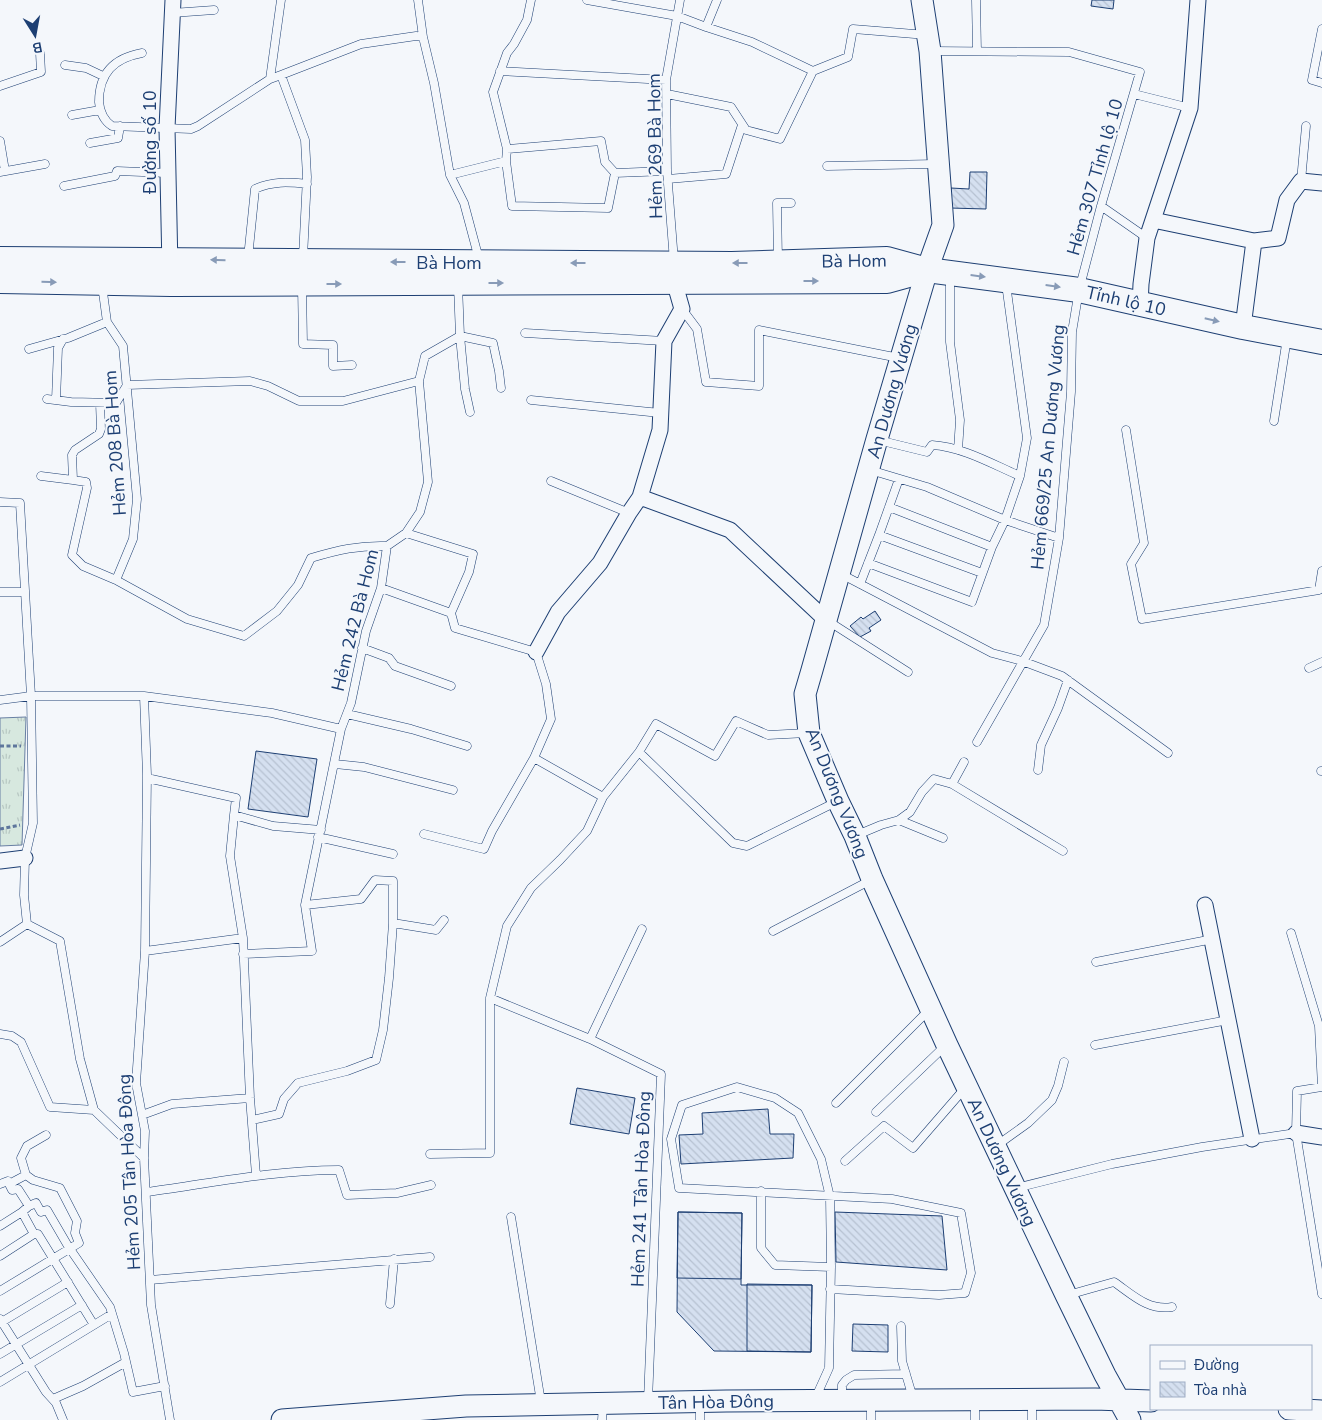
<svg xmlns="http://www.w3.org/2000/svg" width="1322" height="1420" font-family="'Nunito Sans',sans-serif">
  <style>
    .park { fill: url(#park-tufts); stroke: #687fa3 }
    .building { fill: url(#building-back-hatch); stroke: #1d3f73 }
    .lines { fill: none; stroke-linecap: round; stroke-linejoin: round }
    .lane-casing { stroke: #1d3f73; stroke-width: 9 }
    .street-casing { stroke: #1d3f73; stroke-width: 17 }
    .secondary-casing { stroke: #1d3f73; stroke-width: 23 }
    .primary-casing { stroke: #1d3f73; stroke-width: 26 }
    .path { stroke: #5e769c; stroke-width: 3; stroke-dasharray: 4 2.5; stroke-linecap: butt }
    .lane { stroke: #f4f7fb; stroke-width: 8 }
    .street { stroke: #f4f7fb; stroke-width: 15 }
    .secondary { stroke: #f4f7fb; stroke-width: 21 }
    .primary { stroke: #f4f7fb; stroke-width: 24 }
    .oneway { fill: #889bb7 }
    .labels { text-anchor: middle; stroke-width: 4; stroke-linejoin: round; paint-order: stroke }
    .street-label { font-size: 18px; fill: #1d3f73; stroke: #f4f7fb }
  </style>
  <defs>
    <pattern id="park-tufts" width="24" height="20" patternUnits="userSpaceOnUse" patternTransform="scale(1.25)"><rect width="24" height="20" fill="#d7e8df"/><path d="M3 7l-1-3M5 7V3M7 7l1-3M15 17l-1-3M17 17v-4M19 17l1-3" fill="none" stroke="#b8c8c3"/></pattern>
    <pattern id="building-back-hatch" width="6" height="6" patternUnits="userSpaceOnUse" patternTransform="scale(1.25)"><rect width="6" height="6" fill="#d5e0f0"/><path d="M-1 5l2 2M0 0l6 6M5-1l2 2" fill="none" stroke="#b6c1d1"/></pattern>
  </defs>
  <rect width="100%" height="100%" fill="#f4f7fb"/>
  <path class="park" d="M 26,717 L 22,845 L 0,846 L 0,718 Z"/>
  <path class="building" d="M 1092,0 L 1114,0 L 1113,9 L 1091,6 Z
    M 970,172 L 987,172 L 986,209 L 950,208 L 951,188 L 969,189 Z
    M 875,611 L 881,620 L 869,628 L 871,631 L 860,637 L 850,626 L 861,617 L 863,619 Z
    M 256,751 L 317,759 L 308,817 L 248,809 Z
    M 577,1088 L 635,1098 L 629,1134 L 570,1124 Z
    M 768,1109 L 770,1134 L 794,1134 L 793,1158 L 681,1164 L 679,1135 L 703,1134 L 702,1113 Z
    M 678,1212 L 742,1213 L 741,1279 L 677,1278 Z
    M 678,1212 L 742,1213 L 741,1285 L 812,1285 L 811,1352 L 714,1351 L 677,1312 Z
    M 835,1212 L 942,1216 L 947,1270 L 836,1262 Z
    M 747,1284 L 812,1285 L 811,1352 L 747,1351 Z
    M 853,1324 L 888,1325 L 888,1352 L 852,1351 Z"/>
  <g class="lines">
    <g class="lane-casing">
      <path id="lane" d="M 281,0 L 270,79 L 281,75 L 305,140 L 307,177 L 303,257
        M 418,0 L 423,37 L 434,83 L 450,175 L 464,203 L 479,259
        M 531,0 L 527,20 L 514,44 L 507,53 L 493,92 L 507,149 L 506,161 L 512,206 L 608,208 L 615,173
        M 587,0 L 677,16 L 706,27 L 752,42 L 813,71
        M 976,0 L 977,51
        M 172,13 L 214,10
        M 706,27 L 717,0
        M 1322,29 L 1312,80 L 1322,83
        M 932,51 L 1069,52 L 1140,72 L 1101,206 L 1079,290 L 1072,332 L 1071,392 L 1059,538 L 1044,625 L 977,742
        M 142,53 C 114,58 99,73 99,102 C 100,112 103,120 112,126 L 191,129 L 198,126 L 270,79
        M 65,65 L 86,68 L 103,76
        M 500,71 L 666,80
        M 813,71 L 848,57 L 853,29 L 927,35
        M 281,75 L 361,44 L 416,36 L 423,37
        M 0,86 L 41,72 L 40,53
        M 667,94 L 731,107 L 746,130 L 780,139 L 813,71
        M 1134,94 L 1190,108
        M 72,115 L 100,110
        M 0,141 L 5,171
        M 90,143 L 118,138 L 120,126
        M 507,149 L 601,141 L 605,162 L 615,173 L 667,171
        M 827,166 L 936,164
        M 0,172 L 45,164
        M 450,175 L 506,161
        M 668,179 L 726,174 L 742,125
        M 1301,181 L 1306,126
        M 64,186 L 115,176 L 117,171 L 168,173
        M 1101,206 L 1147,238
        M 248,258 L 255,189 C 273,181 288,182 307,184
        M 674,261 L 667,171 L 666,80 L 680,0
        M 778,261 L 777,203 L 791,203
        M 950,275 L 950,342 L 960,420 L 958,450
        M 102,285 L 107,322 L 123,346 L 137,499 L 133,539 L 116,580 L 187,619 L 244,636 L 277,611 L 298,585 L 311,558 C 338,550 359,545 387,546
        M 302,286 L 303,344 L 333,345 L 333,366 L 352,365
        M 682,309 L 697,329 L 706,382 L 759,386 L 759,330 L 899,358
        M 525,333 L 664,341
        M 29,349 L 68,338 L 107,322
        M 47,399 L 71,402 L 116,403 L 127,385 L 250,381 L 268,386 L 299,401 L 343,401 L 419,381
        M 56,400 L 58,348 L 63,339
        M 531,400 L 660,413
        M 470,412 L 465,389 L 460,336 L 493,343 L 499,371 L 501,388
        M 1274,421 L 1287,338
        M 1126,430 L 1144,543 L 1131,564 L 1142,619 L 1319,590 L 1322,571
        M 878,440 L 927,452 L 932,445 C 963,447 992,464 1020,476
        M 870,470 L 927,487 L 1005,520 L 1059,538
        M 41,476 L 73,480 L 72,455 L 75,450 L 99,434 L 101,429 L 100,403
        M 73,480 L 86,482 L 87,488 L 72,555 L 83,566 L 116,580
        M 551,481 L 629,513
        M 0,502 L 20,503 L 31,696 L 33,823 L 25,858 L 24,895 L 27,924
        M 889,507 L 992,547
        M 406,533 L 473,554 L 469,572 L 451,613 L 455,628 L 536,652 L 546,684 L 551,719 L 534,758 L 492,831 L 484,849 L 424,834
        M 879,535 L 982,573
        M 868,563 L 972,602 L 992,547 L 1005,520 L 1020,476 L 1027,438 L 1006,284
        M 841,574 L 992,653 L 1022,661 L 1062,676 L 1168,753
        M 860,584 L 879,535 L 899,479
        M 381,588 L 451,613
        M 0,592 L 25,592
        M 828,621 L 908,672
        M 362,648 L 389,658 L 395,666 L 451,686
        M 1309,668 L 1322,662
        M 144,696 L 147,775 L 145,951 L 136,1083 L 145,1131 L 144,1158 L 151,1305 L 170,1420
        M 0,700 L 31,696 L 144,696 L 272,713 L 341,729
        M 347,714 L 411,729 L 467,746
        M 639,752 L 733,843 L 747,846 L 836,802
        M 534,758 L 603,797
        M 335,764 L 364,767 L 453,790
        M 1038,770 L 1041,745 L 1058,708 L 1068,680
        M 1321,771 L 1322,771
        M 147,778 L 236,798 L 234,815
        M 952,784 L 964,762
        M 899,820 L 943,838
        M 857,835 L 881,825 L 899,820 L 910,812 L 922,792 L 934,779 L 952,784 L 1063,851
        M 318,837 L 393,854
        M 393,923 L 436,930 L 444,920
        M 27,924 L 60,941 L 80,1059 L 94,1110 L 144,1158
        M 773,931 L 871,880
        M 1291,933 L 1319,1026 L 1322,1087 L 1297,1091 L 1296,1133 L 1322,1294
        M 0,942 L 27,924
        M 145,951 L 243,938
        M 243,954 L 312,951 L 305,905 L 341,729 L 351,703 L 366,631 L 381,588 L 387,546 L 406,533 L 420,512 L 428,482 L 419,381 L 425,356 L 460,336 L 458,285
        M 1096,962 L 1213,939
        M 490,998 L 590,1039 L 661,1074 L 648,1401
        M 0,1034 L 12,1036 L 21,1042 L 50,1107 L 94,1110
        M 590,1039 L 642,929
        M 1095,1045 L 1228,1020
        M 836,1103 L 929,1010
        M 876,1112 L 945,1046
        M 142,1115 L 172,1104 L 250,1098
        M 252,1120 L 279,1114 L 284,1099 L 298,1083 L 347,1071 L 376,1060 L 383,1030 L 389,978 L 393,923 L 393,881 L 375,880 L 361,899 L 305,905
        M 996,1146 L 1028,1123 L 1052,1100 L 1058,1086 L 1064,1062
        M 430,1154 L 490,1153 L 490,998 L 507,926 L 531,888 L 560,860 L 587,831 L 603,797 L 639,752 L 656,724 L 715,756 L 736,721 L 768,735 L 807,733
        M 845,1161 L 884,1126 L 913,1148 L 965,1088
        M 256,1175 L 250,1098 L 243,938 L 230,856 L 234,815 L 273,826 L 321,830
        M 0,1184 L 8,1181 L 9,1184
        M 9,1184 L 12,1190 L 18,1189 L 29,1206 L 36,1203 L 41,1212 L 47,1210 L 68,1246 L 110,1307 L 124,1353 L 133,1392 L 165,1386
        M 9,1184 L 26,1175
        M 1016,1188 L 1112,1164 L 1202,1147 L 1296,1133
        M 761,1191 L 761,1248 L 775,1265 L 831,1267
        M 147,1192 C 211,1183 275,1170 339,1170 L 347,1195 L 397,1193 L 431,1185
        M 29,1206 L 22,1212 L 34,1234 L 38,1234 L 94,1325
        M 511,1217 L 541,1402
        M 0,1226 L 22,1212
        M 0,1256 L 34,1234
        M 150,1280 L 430,1257
        M 0,1291 L 79,1243 L 75,1233 L 77,1221 L 60,1188 L 33,1180 L 26,1175 L 21,1158 L 27,1146 L 46,1135
        M 1068,1295 L 1114,1282 C 1133,1295 1148,1311 1172,1307
        M 390,1304 L 394,1259
        M 0,1319 L 46,1392 L 56,1403 L 63,1420
        M 0,1323 L 68,1282
        M 901,1326 L 902,1361 L 913,1398
        M 0,1354 L 82,1305
        M 0,1382 L 112,1314
        M 842,1398 L 842,1385 L 846,1380 L 854,1375 L 906,1374
        M 53,1399 L 83,1386 L 126,1362
        M 815,1399 L 829,1368 L 831,1267 L 830,1197 L 821,1159 L 798,1113 L 775,1098 L 737,1087 L 682,1105 L 671,1139 L 679,1188 L 892,1199 L 961,1213 L 971,1273 L 965,1293 L 939,1295 L 830,1289
        M 871,1402 L 871,1420
        M 975,1402 L 975,1420
        M 602,1420 L 603,1405
        M 700,1420 L 700,1402
        M 1032,1420 L 1032,1401"/>
    </g>
    <g class="street-casing">
      <path id="street" d="M 1153,220 L 1254,241
        M 170,268 L 167,128 L 173,0
        M 1140,305 L 1141,284 L 1147,238 L 1190,108 L 1198,0
        M 1243,327 L 1254,241 L 1278,238 L 1287,200 L 1301,181 L 1322,183
        M 640,497 L 730,530 L 826,620
        M 536,652 L 558,612 L 600,563 L 629,513 L 640,497 L 660,430 L 664,341 L 682,309 L 674,281 L 674,275
        M 0,861 L 25,858
        M 1205,905 L 1252,1139
        M 1296,1133 L 1322,1137"/>
    </g>
    <g class="secondary-casing">
      <path id="secondary" d="M 922,0 L 930,51 L 943,225 L 927,270 L 877,439 L 812,670 L 805,694 L 809,733 L 838,801 L 855,836 L 872,879 L 947,1045 L 1066,1295 L 1105,1375 L 1130,1420
        M 1289,1409 L 1322,1411
        M 282,1420 L 466,1406 L 726,1401 L 1095,1399 L 1151,1401"/>
    </g>
    <g class="primary-casing">
      <path id="primary" d="M 0,259 L 732,264 L 887,259 L 927,270 L 1079,290 L 1243,327 L 1322,342
        M 0,281 L 171,284 L 887,281 L 927,270"/>
    </g>
    <path class="path" d="M 0,746 L 21,746
      M 0,829 L 20,825"/>
    <use href="#lane" class="lane"/>
    <use href="#street" class="street"/>
    <use href="#secondary" class="secondary"/>
    <use href="#primary" class="primary"/>
  </g>
  <defs><path id="oneway-solid" d="M-6-.8H1V-3.2L6.5 0L1 3.2V.8H-6Z" transform="scale(1.25)"/></defs>
  <g class="oneway">
    <use href="#oneway-solid" transform="translate(218 260) rotate(-179)"/>
    <use href="#oneway-solid" transform="translate(398 262) rotate(-180)"/>
    <use href="#oneway-solid" transform="translate(578 263) rotate(-180)"/>
    <use href="#oneway-solid" transform="translate(740 263) rotate(180)"/>
    <use href="#oneway-solid" transform="translate(978 276) rotate(7)"/>
    <use href="#oneway-solid" transform="translate(811 281)"/>
    <use href="#oneway-solid" transform="translate(49 282) rotate(1)"/>
    <use href="#oneway-solid" transform="translate(496 283)"/>
    <use href="#oneway-solid" transform="translate(334 284)"/>
    <use href="#oneway-solid" transform="translate(1053 286) rotate(8)"/>
    <use href="#oneway-solid" transform="translate(1212 320) rotate(13)"/>
  </g>
  <g class="labels">
    <g class="street-label">
      <text transform="translate(150 142) rotate(-90)" y="6">Đường số 10</text>
      <text transform="translate(655 146) rotate(-91)" y="6">Hẻm 269 Bà Hom</text>
      <text transform="translate(1095 177) rotate(-74)" y="6">Hẻm 307 Tỉnh lộ 10</text>
      <text transform="translate(854 261) rotate(-1)" y="6">Bà Hom</text>
      <text x="449" y="269">Bà Hom</text>
      <text transform="translate(1126 301) rotate(13)" y="6">Tỉnh lộ 10</text>
      <text transform="translate(892 391) rotate(-74)" y="6">An Dương Vương</text>
      <text transform="translate(115 443) rotate(-94)" y="6">Hẻm 208 Bà Hom</text>
      <text transform="translate(1048 447) rotate(-85)" y="6">Hẻm 669/25 An Dương Vương</text>
      <text transform="translate(355 620) rotate(-76)" y="6">Hẻm 242 Bà Hom</text>
      <text transform="translate(837 793) rotate(68)" y="6">An Dương Vương</text>
      <text transform="translate(1002 1162) rotate(65)" y="6">An Dương Vương</text>
      <text transform="translate(129 1172) rotate(-93)" y="6">Hẻm 205 Tân Hòa Đông</text>
      <text transform="translate(641 1189) rotate(-88)" y="6">Hẻm 241 Tân Hòa Đông</text>
      <text transform="translate(716 1402) rotate(-1)" y="6">Tân Hòa Đông</text>
    </g>
  </g>
  <rect x="1150" y="1345" width="162" height="65" fill="#f4f7fb" stroke="#9eadc5"/>
  <rect x="1160" y="1361" width="25" height="8" fill="#f4f7fb" stroke="#9eadc5"/>
  <text x="1194" y="1370" font-size="15" fill="#1d3f73">Đường</text>
  <rect x="1160" y="1382" width="25" height="15" fill="url(#building-back-hatch)" stroke="#9eadc5"/>
  <text x="1194" y="1395" font-size="15" fill="#1d3f73">Tòa nhà</text>
  <g transform="translate(35 35) rotate(169)" stroke="#f4f7fb" stroke-width="4" paint-order="stroke">
  <path d="M0-4L9 19L0 12L-9 19Z" fill="#1d3f73"/>
  <text y="-8" font-size="14" font-weight="bold" text-anchor="middle" fill="#1d3f73">B</text>
  </g>
</svg>
